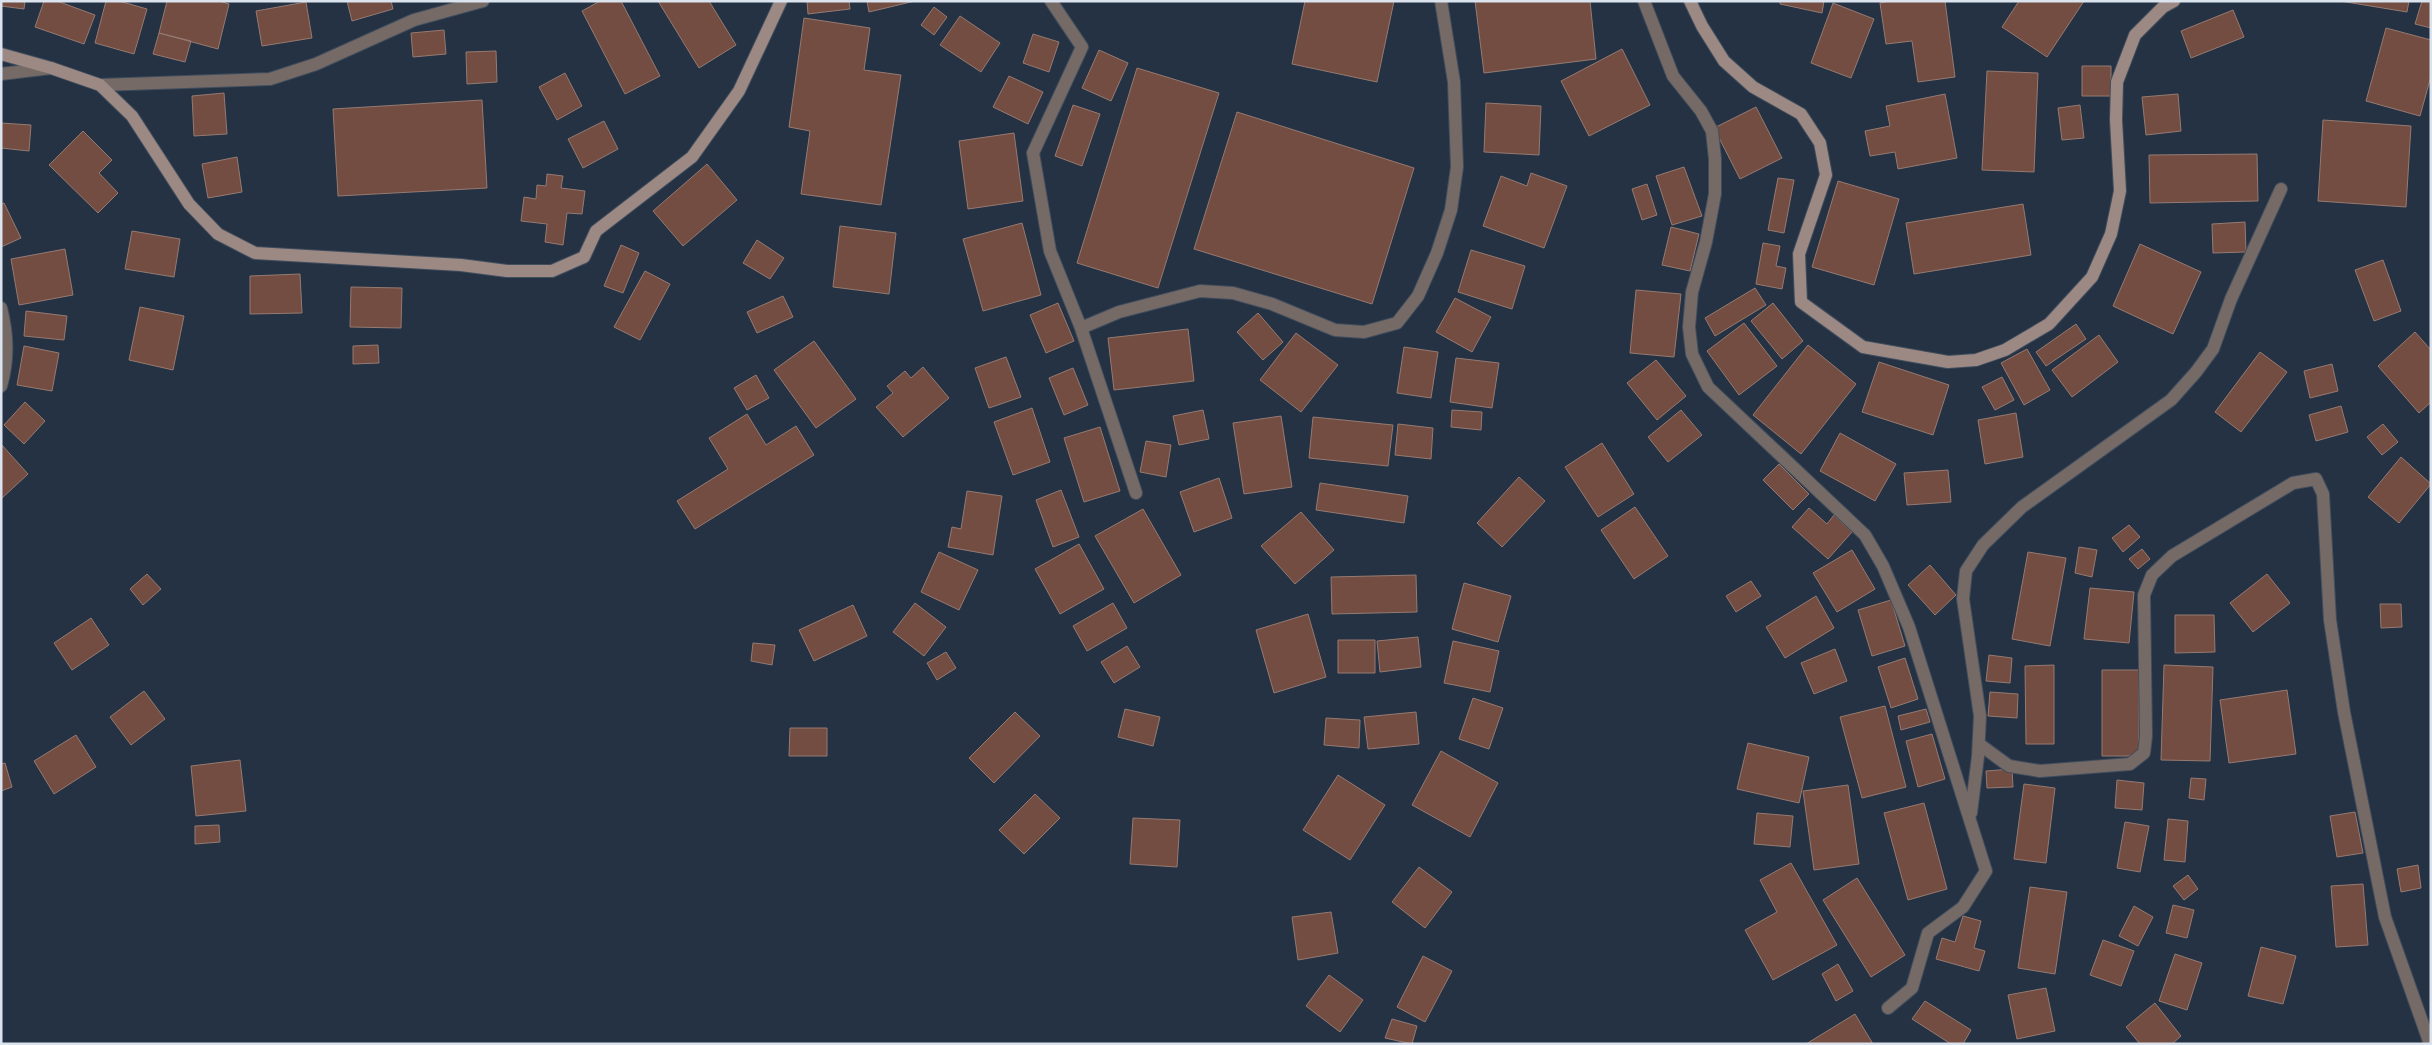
<svg xmlns="http://www.w3.org/2000/svg" width="2432" height="1045" font-family="Mulish,sans-serif">
  <style>
    .building { fill: #734d41; stroke: #957a72 }
    .lines { fill: none; stroke-linecap: round; stroke-linejoin: round }
    .street-casing { stroke: #414e5e; stroke-width: 14 }
    .secondary-casing { stroke: #414e5e; stroke-width: 14 }
    .street { stroke: #766a67; stroke-width: 12 }
    .secondary { stroke: #9c8984; stroke-width: 12 }
  </style>
  <rect width="100%" height="100%" fill="#243243"/>
  <path class="building" d="M 1,1 L 25,1 L 24,9 L 1,6 Z
    M 44,1 L 57,1 L 95,15 L 84,44 L 35,27 Z
    M 106,1 L 119,1 L 147,9 L 134,54 L 95,43 Z
    M 167,1 L 219,1 L 229,4 L 218,49 L 159,33 Z
    M 347,1 L 391,1 L 393,9 L 352,21 Z
    M 600,1 L 621,1 L 660,76 L 625,94 L 582,11 Z
    M 658,1 L 709,1 L 736,45 L 699,68 Z
    M 807,1 L 849,1 L 850,9 L 808,14 Z
    M 867,1 L 915,1 L 869,12 Z
    M 1305,1 L 1394,1 L 1377,82 L 1292,64 Z
    M 1475,1 L 1590,1 L 1596,59 L 1484,73 Z
    M 1780,1 L 1824,1 L 1822,13 L 1780,4 Z
    M 1890,1 L 1945,1 L 1955,77 L 1918,82 L 1912,41 L 1886,44 L 1880,3 Z
    M 2019,1 L 2084,1 L 2047,57 L 2002,27 Z
    M 2340,1 L 2409,1 L 2407,12 Z
    M 2422,1 L 2431,1 L 2431,28 L 2415,24 Z
    M 306,2 L 312,38 L 262,46 L 256,11 Z
    M 1833,3 L 1874,19 L 1851,78 L 1811,63 Z
    M 934,7 L 947,17 L 934,35 L 921,25 Z
    M 2233,10 L 2244,37 L 2191,58 L 2181,31 Z
    M 960,16 L 1000,43 L 981,72 L 940,45 Z
    M 804,18 L 870,28 L 864,70 L 901,75 L 881,205 L 801,194 L 810,131 L 789,127 Z
    M 2386,28 L 2431,40 L 2431,76 L 2420,116 L 2366,101 Z
    M 444,30 L 446,54 L 413,57 L 411,33 Z
    M 159,33 L 191,41 L 185,62 L 153,54 Z
    M 1033,34 L 1059,42 L 1049,72 L 1023,63 Z
    M 1622,49 L 1650,105 L 1589,136 L 1561,81 Z
    M 1099,50 L 1128,63 L 1111,101 L 1082,88 Z
    M 496,51 L 497,82 L 467,84 L 466,52 Z
    M 2082,66 L 2111,66 L 2111,96 L 2082,96 Z
    M 1137,68 L 1219,93 L 1158,288 L 1077,263 Z
    M 1987,71 L 2038,73 L 2034,172 L 1982,170 Z
    M 565,73 L 582,106 L 557,120 L 539,87 Z
    M 1009,76 L 1043,92 L 1028,124 L 993,107 Z
    M 224,93 L 227,134 L 194,136 L 192,96 Z
    M 1945,94 L 1957,158 L 1898,169 L 1895,152 L 1870,156 L 1865,131 L 1890,126 L 1886,106 Z
    M 2178,94 L 2181,131 L 2146,135 L 2142,97 Z
    M 482,100 L 487,188 L 338,196 L 333,109 Z
    M 1486,103 L 1541,106 L 1539,155 L 1484,152 Z
    M 1073,105 L 1100,114 L 1082,166 L 1055,156 Z
    M 2080,105 L 2084,138 L 2062,140 L 2058,108 Z
    M 1756,107 L 1782,158 L 1740,179 L 1714,128 Z
    M 1237,112 L 1414,168 L 1372,304 L 1194,249 Z
    M 2323,120 L 2411,126 L 2406,207 L 2318,201 Z
    M 604,121 L 618,149 L 583,168 L 568,139 Z
    M 1,123 L 31,125 L 29,151 L 1,148 Z
    M 83,131 L 112,160 L 99,173 L 118,193 L 98,213 L 49,165 Z
    M 1014,133 L 1023,201 L 968,209 L 959,141 Z
    M 2257,154 L 2258,201 L 2150,203 L 2149,155 Z
    M 237,157 L 242,192 L 208,198 L 202,164 Z
    M 707,164 L 737,200 L 683,246 L 653,211 Z
    M 1684,167 L 1702,216 L 1672,225 L 1656,176 Z
    M 1531,173 L 1567,186 L 1544,248 L 1483,226 L 1501,176 L 1527,186 Z
    M 547,174 L 563,176 L 561,188 L 585,191 L 582,214 L 567,213 L 563,245 L 545,242 L 547,224 L 521,221 L 524,197 L 536,199 L 537,185 L 546,186 Z
    M 1778,178 L 1794,180 L 1784,233 L 1768,230 Z
    M 1838,181 L 1899,199 L 1874,285 L 1812,267 Z
    M 1647,184 L 1657,215 L 1642,220 L 1632,189 Z
    M 4,203 L 21,238 L 1,247 L 1,204 Z
    M 2023,204 L 2031,255 L 1914,274 L 1906,223 Z
    M 2245,222 L 2246,252 L 2213,253 L 2212,224 Z
    M 1022,223 L 1041,295 L 983,311 L 963,239 Z
    M 840,226 L 896,233 L 889,294 L 833,287 Z
    M 1671,227 L 1699,234 L 1690,271 L 1662,265 Z
    M 132,231 L 180,239 L 174,277 L 125,269 Z
    M 757,240 L 784,258 L 770,279 L 743,263 Z
    M 1763,243 L 1780,246 L 1776,266 L 1786,268 L 1782,289 L 1756,284 Z
    M 2140,244 L 2201,272 L 2173,334 L 2113,306 Z
    M 621,245 L 639,253 L 623,293 L 604,286 Z
    M 65,249 L 73,295 L 19,305 L 11,259 Z
    M 1471,250 L 1525,266 L 1512,309 L 1458,292 Z
    M 2383,260 L 2401,311 L 2374,321 L 2355,270 Z
    M 645,271 L 670,284 L 640,340 L 614,327 Z
    M 300,274 L 302,313 L 250,314 L 250,276 Z
    M 351,287 L 402,288 L 401,328 L 350,327 Z
    M 1755,288 L 1766,305 L 1715,336 L 1705,318 Z
    M 1636,290 L 1681,294 L 1674,357 L 1630,353 Z
    M 783,296 L 793,317 L 757,333 L 747,312 Z
    M 1455,298 L 1491,317 L 1472,352 L 1436,332 Z
    M 1058,303 L 1074,341 L 1046,353 L 1030,315 Z
    M 1773,303 L 1803,341 L 1782,359 L 1751,321 Z
    M 140,307 L 184,316 L 173,370 L 129,360 Z
    M 26,311 L 67,316 L 64,340 L 24,336 Z
    M 1258,313 L 1283,342 L 1263,360 L 1237,332 Z
    M 1744,323 L 1777,366 L 1739,395 L 1707,351 Z
    M 2076,324 L 2086,339 L 2046,366 L 2036,352 Z
    M 1188,329 L 1194,381 L 1114,390 L 1108,338 Z
    M 2415,332 L 2431,350 L 2431,402 L 2419,413 L 2378,366 Z
    M 1296,333 L 1338,365 L 1301,412 L 1260,380 Z
    M 2099,335 L 2118,362 L 2072,397 L 2052,370 Z
    M 814,341 L 856,399 L 816,428 L 774,370 Z
    M 378,345 L 379,363 L 353,364 L 353,346 Z
    M 1808,345 L 1856,384 L 1801,454 L 1753,415 Z
    M 24,346 L 59,353 L 52,391 L 17,385 Z
    M 1404,347 L 1438,352 L 1431,398 L 1397,393 Z
    M 2027,349 L 2050,390 L 2024,405 L 2001,363 Z
    M 2260,352 L 2287,372 L 2241,432 L 2215,412 Z
    M 1006,357 L 1021,397 L 989,408 L 975,368 Z
    M 1456,358 L 1499,363 L 1492,408 L 1450,402 Z
    M 1656,360 L 1686,396 L 1657,420 L 1627,383 Z
    M 1879,362 L 1949,385 L 1933,435 L 1862,412 Z
    M 2332,364 L 2338,391 L 2310,398 L 2304,371 Z
    M 923,367 L 949,398 L 903,437 L 876,407 L 893,393 L 887,386 L 905,371 L 911,378 Z
    M 1073,368 L 1088,405 L 1064,415 L 1049,378 Z
    M 756,375 L 769,398 L 747,410 L 734,388 Z
    M 2002,377 L 2014,400 L 1995,410 L 1982,387 Z
    M 25,402 L 45,421 L 24,444 L 4,425 Z
    M 2341,406 L 2348,432 L 2316,441 L 2309,415 Z
    M 1032,408 L 1050,462 L 1013,475 L 994,422 Z
    M 1203,410 L 1209,439 L 1179,445 L 1173,416 Z
    M 1452,410 L 1482,412 L 1481,430 L 1451,427 Z
    M 1681,410 L 1702,435 L 1668,462 L 1648,437 Z
    M 2016,413 L 2023,457 L 1985,464 L 1978,420 Z
    M 747,414 L 766,445 L 796,426 L 814,455 L 695,529 L 677,501 L 728,469 L 709,438 Z
    M 1281,416 L 1292,487 L 1244,494 L 1233,423 Z
    M 1313,417 L 1393,425 L 1388,466 L 1309,458 Z
    M 1398,424 L 1433,428 L 1431,459 L 1395,455 Z
    M 2383,424 L 2398,442 L 2382,455 L 2367,437 Z
    M 1100,427 L 1120,491 L 1084,502 L 1064,438 Z
    M 1840,433 L 1896,464 L 1875,501 L 1820,471 Z
    M 1146,441 L 1171,445 L 1166,477 L 1140,472 Z
    M 1602,443 L 1634,494 L 1598,517 L 1565,467 Z
    M 1,444 L 28,474 L 1,499 Z
    M 2401,457 L 2431,484 L 2399,523 L 2368,497 Z
    M 1779,464 L 1809,494 L 1793,510 L 1763,480 Z
    M 1948,470 L 1951,502 L 1907,505 L 1904,473 Z
    M 1519,477 L 1545,501 L 1502,547 L 1477,523 Z
    M 1219,478 L 1232,518 L 1194,532 L 1180,492 Z
    M 1320,483 L 1408,496 L 1404,523 L 1316,510 Z
    M 1061,490 L 1079,537 L 1053,547 L 1036,500 Z
    M 967,491 L 1002,496 L 993,555 L 948,547 L 952,527 L 961,529 Z
    M 1635,507 L 1668,556 L 1634,579 L 1601,530 Z
    M 1809,508 L 1827,524 L 1834,515 L 1852,532 L 1828,559 L 1792,527 Z
    M 1143,509 L 1181,575 L 1134,603 L 1095,536 Z
    M 1301,512 L 1334,550 L 1295,584 L 1261,546 Z
    M 2129,525 L 2140,537 L 2123,552 L 2112,538 Z
    M 1079,544 L 1104,589 L 1060,614 L 1035,569 Z
    M 2079,547 L 2097,550 L 2092,577 L 2075,573 Z
    M 2142,549 L 2150,559 L 2138,569 L 2129,559 Z
    M 1852,550 L 1875,589 L 1837,612 L 1813,573 Z
    M 939,552 L 978,570 L 959,610 L 921,592 Z
    M 2028,552 L 2066,558 L 2050,646 L 2012,639 Z
    M 1930,565 L 1956,595 L 1935,615 L 1908,585 Z
    M 147,574 L 161,589 L 143,605 L 130,589 Z
    M 2267,574 L 2290,603 L 2253,632 L 2230,603 Z
    M 1416,575 L 1417,612 L 1332,614 L 1331,577 Z
    M 1751,581 L 1761,596 L 1736,612 L 1726,596 Z
    M 1464,583 L 1511,596 L 1498,642 L 1452,629 Z
    M 2090,588 L 2134,592 L 2129,643 L 2084,639 Z
    M 1816,596 L 1834,628 L 1785,658 L 1766,627 Z
    M 1891,600 L 1905,646 L 1872,656 L 1858,610 Z
    M 915,603 L 946,627 L 924,656 L 893,632 Z
    M 1113,603 L 1127,628 L 1087,651 L 1073,626 Z
    M 2380,604 L 2401,604 L 2402,627 L 2381,628 Z
    M 853,605 L 867,636 L 814,661 L 799,630 Z
    M 1308,614 L 1326,677 L 1274,693 L 1256,630 Z
    M 2175,615 L 2214,615 L 2215,652 L 2175,653 Z
    M 91,618 L 109,645 L 72,670 L 54,643 Z
    M 1418,637 L 1421,667 L 1380,672 L 1377,641 Z
    M 1338,640 L 1375,640 L 1375,673 L 1338,673 Z
    M 1453,641 L 1499,651 L 1490,692 L 1444,683 Z
    M 753,643 L 775,645 L 772,665 L 751,661 Z
    M 1127,646 L 1140,667 L 1114,683 L 1101,662 Z
    M 1835,649 L 1847,681 L 1814,694 L 1801,663 Z
    M 946,652 L 956,668 L 937,680 L 927,663 Z
    M 1989,655 L 2012,658 L 2010,683 L 1986,681 Z
    M 1905,658 L 1918,699 L 1891,708 L 1878,667 Z
    M 2054,665 L 2054,744 L 2026,744 L 2025,666 Z
    M 2164,665 L 2213,667 L 2210,761 L 2161,760 Z
    M 2102,670 L 2139,670 L 2139,756 L 2102,756 Z
    M 2287,690 L 2296,754 L 2229,763 L 2220,700 Z
    M 144,691 L 165,719 L 131,745 L 110,717 Z
    M 1990,692 L 2018,694 L 2017,718 L 1988,716 Z
    M 1473,698 L 1503,708 L 1489,749 L 1459,739 Z
    M 1885,706 L 1906,787 L 1862,798 L 1840,717 Z
    M 1125,709 L 1160,717 L 1153,746 L 1118,737 Z
    M 1926,709 L 1930,722 L 1901,730 L 1898,716 Z
    M 1015,712 L 1040,736 L 994,783 L 969,758 Z
    M 1416,712 L 1419,744 L 1368,749 L 1364,717 Z
    M 1326,718 L 1360,720 L 1359,748 L 1324,745 Z
    M 790,728 L 827,728 L 827,756 L 789,756 Z
    M 1932,734 L 1945,779 L 1918,787 L 1906,741 Z
    M 76,735 L 96,767 L 54,794 L 34,761 Z
    M 1748,743 L 1809,757 L 1799,803 L 1737,789 Z
    M 1441,751 L 1498,783 L 1470,837 L 1412,805 Z
    M 240,760 L 246,811 L 196,816 L 191,766 Z
    M 5,763 L 12,787 L 1,791 L 1,764 Z
    M 2012,769 L 2013,787 L 1987,788 L 1986,771 Z
    M 1338,775 L 1385,805 L 1350,860 L 1303,830 Z
    M 2191,778 L 2206,779 L 2204,800 L 2189,798 Z
    M 2117,780 L 2144,783 L 2142,810 L 2115,808 Z
    M 2024,784 L 2055,788 L 2046,863 L 2014,859 Z
    M 1848,785 L 1859,864 L 1814,870 L 1803,791 Z
    M 1035,794 L 1060,818 L 1024,854 L 999,830 Z
    M 1924,803 L 1947,889 L 1908,900 L 1884,813 Z
    M 2355,812 L 2363,853 L 2337,857 L 2330,816 Z
    M 1757,813 L 1793,816 L 1790,847 L 1754,844 Z
    M 1133,818 L 1180,820 L 1177,867 L 1130,864 Z
    M 2168,819 L 2188,821 L 2185,862 L 2164,860 Z
    M 2125,822 L 2149,826 L 2140,872 L 2117,868 Z
    M 219,825 L 220,842 L 195,844 L 195,826 Z
    M 1791,863 L 1837,945 L 1773,980 L 1745,930 L 1777,912 L 1760,880 Z
    M 2418,865 L 2421,888 L 2401,892 L 2397,869 Z
    M 1419,867 L 1452,892 L 1425,928 L 1392,902 Z
    M 2188,875 L 2198,889 L 2184,900 L 2173,886 Z
    M 1857,878 L 1905,955 L 1871,977 L 1823,900 Z
    M 2363,884 L 2368,945 L 2336,947 L 2331,886 Z
    M 2030,887 L 2067,892 L 2055,974 L 2018,968 Z
    M 2173,905 L 2194,910 L 2187,938 L 2166,933 Z
    M 2134,906 L 2153,917 L 2138,946 L 2119,936 Z
    M 1331,912 L 1338,953 L 1298,960 L 1292,917 Z
    M 1963,916 L 1981,921 L 1974,948 L 1985,951 L 1979,971 L 1936,959 L 1942,938 L 1955,942 Z
    M 2103,940 L 2134,951 L 2121,986 L 2090,975 Z
    M 2261,947 L 2296,956 L 2283,1004 L 2248,996 Z
    M 2175,954 L 2202,963 L 2187,1010 L 2159,1001 Z
    M 1423,956 L 1452,971 L 1425,1022 L 1397,1007 Z
    M 1838,964 L 1853,991 L 1836,1001 L 1822,974 Z
    M 1329,975 L 1363,1000 L 1340,1032 L 1306,1006 Z
    M 2046,988 L 2055,1031 L 2017,1039 L 2008,995 Z
    M 1925,1001 L 1971,1030 L 1963,1044 L 1951,1044 L 1912,1019 Z
    M 2155,1003 L 2181,1036 L 2172,1044 L 2140,1044 L 2126,1027 Z
    M 1855,1014 L 1873,1044 L 1806,1044 Z
    M 1392,1019 L 1417,1026 L 1412,1044 L 1385,1038 Z"/>
  <g class="lines">
    <g class="street-casing">
      <path id="street" d="M 1051,1 L 1082,47 L 1033,153 L 1050,251 L 1081,328 L 1136,493
        M 1644,1 L 1673,76 L 1701,111 L 1712,131 L 1715,159 L 1715,194 L 1706,242 L 1692,292 L 1689,327 L 1692,354 L 1708,387 L 1865,535 L 1883,566 L 1909,627 L 1986,871 L 1963,907 L 1928,933 L 1912,988 L 1888,1008
        M 1,74 L 51,68
        M 100,85 L 270,79 L 316,64 L 414,20 L 483,1
        M 1,308 C 8,335 9,359 1,386
        M 1081,328 L 1119,312 L 1200,291 L 1233,293 L 1272,304 L 1335,330 L 1364,332 L 1397,323 L 1418,296 L 1437,253 L 1451,210 L 1457,167 L 1454,82 L 1441,1
        M 1979,744 L 2009,766 L 2040,771 L 2130,764 L 2144,753 L 2146,736 L 2144,595 L 2152,575 L 2172,556 L 2293,483 L 2316,479 L 2323,494 L 2330,620 L 2344,712 L 2385,917 L 2430,1044
        M 1971,813 L 1978,756 L 1980,716 L 1963,599 L 1966,571 L 1983,545 L 2022,507 L 2171,400 L 2196,372 L 2213,349 L 2231,299 L 2281,189"/>
    </g>
    <g class="secondary-casing">
      <path id="secondary" d="M 1690,1 L 1702,26 L 1724,61 L 1753,87 L 1801,114 L 1820,143 L 1826,175 L 1799,254 L 1801,302 L 1863,347 L 1948,362 L 1976,360 L 2005,350 L 2049,324 L 2092,277 L 2111,234 L 2120,191 L 2116,120 L 2117,82 L 2135,35 L 2163,7 L 2174,1
        M 1,54 L 51,68 L 100,85 L 132,116 L 189,204 L 218,234 L 255,253 L 461,265 L 507,271 L 552,271 L 584,257 L 596,231 L 692,157 L 739,91 L 781,1"/>
    </g>
    <use href="#street" class="street"/>
    <use href="#secondary" class="secondary"/>
  </g>
  <rect width="2432" height="1045" fill="none" stroke="#dae3ee" stroke-width="5"/>
</svg>
